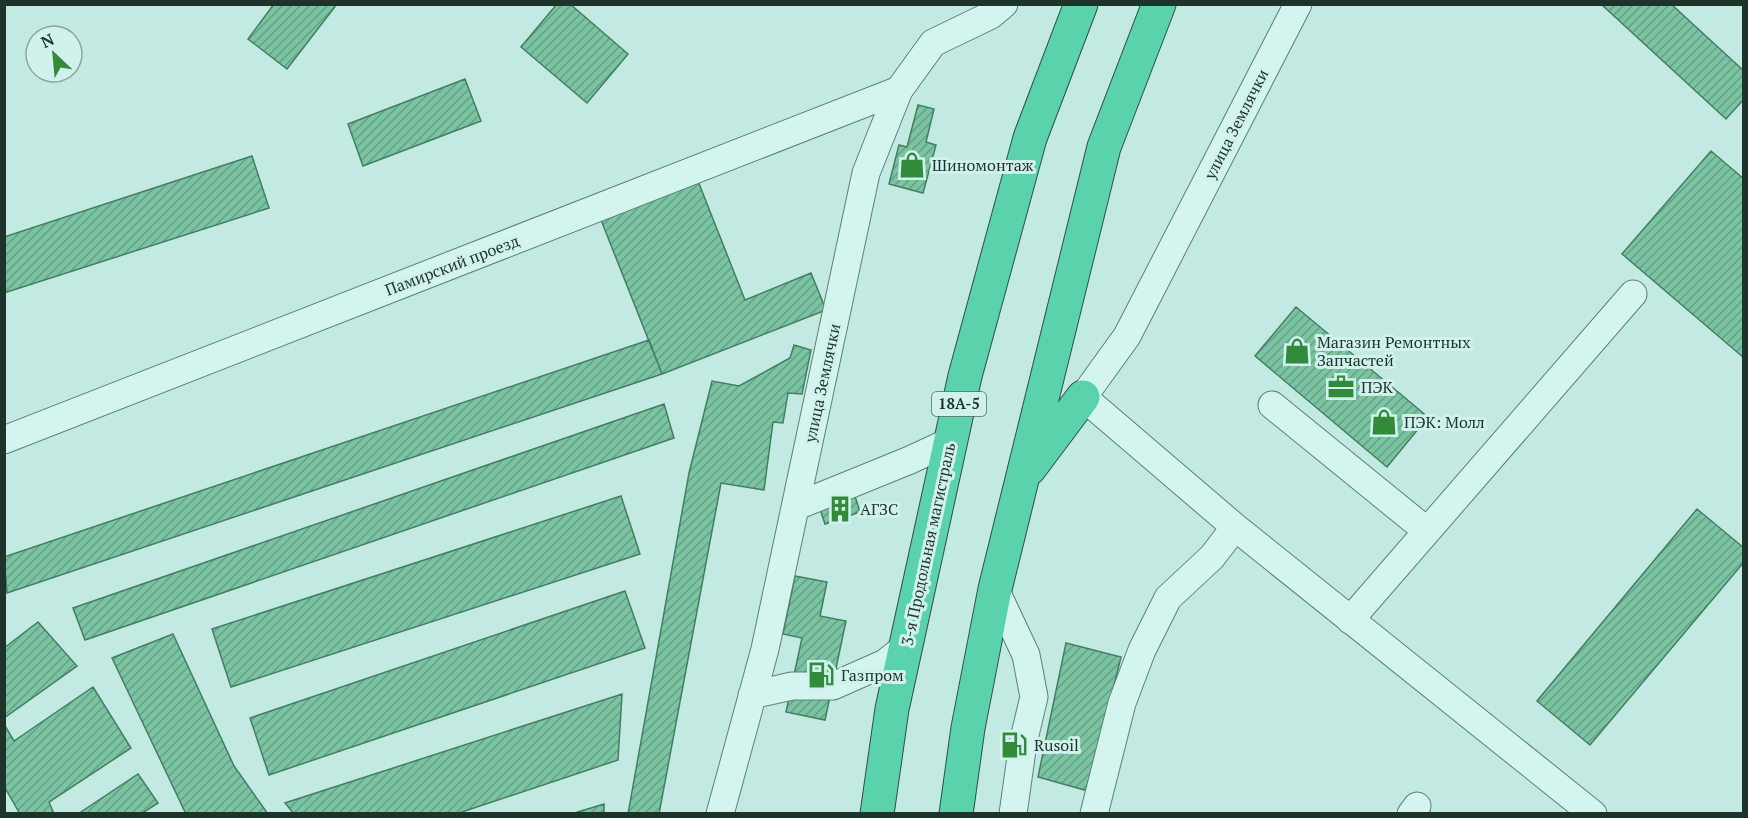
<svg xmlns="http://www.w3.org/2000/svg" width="1748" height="818" font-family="'PT Serif',serif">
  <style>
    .building { fill: url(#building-hatch); stroke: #437e62; stroke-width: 1.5 }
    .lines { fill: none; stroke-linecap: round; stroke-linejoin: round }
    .minor-casing { stroke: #5b8274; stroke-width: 29 }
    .highway-casing { stroke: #2f5042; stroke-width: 35 }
    .minor { stroke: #d4f5ef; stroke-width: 27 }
    .highway { stroke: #5ad2ab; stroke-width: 33 }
    .labels { text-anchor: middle; stroke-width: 6; stroke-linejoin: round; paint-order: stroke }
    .shield { fill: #d1f2ec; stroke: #546c64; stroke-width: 1.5 }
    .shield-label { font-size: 15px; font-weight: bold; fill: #1e332a }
    .street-label { font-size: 16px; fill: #1e332a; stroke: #d1f2ec }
    .poi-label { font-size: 16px; fill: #1e332a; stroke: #d1f2ec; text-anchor: start }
  </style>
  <defs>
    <pattern id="building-hatch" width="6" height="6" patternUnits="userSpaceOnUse" patternTransform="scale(1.5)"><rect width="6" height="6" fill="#7bc4a2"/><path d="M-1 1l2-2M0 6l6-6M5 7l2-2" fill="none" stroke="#64a084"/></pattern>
  </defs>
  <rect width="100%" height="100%" fill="#c2e9e2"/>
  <path class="building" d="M 274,4 L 337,4 L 287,69 L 248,39 Z
    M 557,4 L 570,4 L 628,54 L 587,103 L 521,47 Z
    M 1601,4 L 1671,4 L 1744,71 L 1744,99 L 1726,119 Z
    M 465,79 L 481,121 L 363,166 L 348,124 Z
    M 918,105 L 934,109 L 926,142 L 936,145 L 923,193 L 889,184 L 899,145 L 907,147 Z
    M 1711,151 L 1744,179 L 1744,358 L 1622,254 Z
    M 252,156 L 269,208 L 4,293 L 4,237 Z
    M 698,181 L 745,300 L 811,273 L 826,310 L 662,374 L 601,220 Z
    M 1296,307 L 1428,417 L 1387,467 L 1255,356 Z
    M 649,340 L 662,374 L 7,593 L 4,557 Z
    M 794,345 L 811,350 L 802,394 L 788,393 L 783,423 L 773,422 L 764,490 L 721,483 L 659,814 L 628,814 L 689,473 L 712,381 L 739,386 L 790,358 Z
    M 664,404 L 674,438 L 85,640 L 73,608 Z
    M 854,493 L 860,512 L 825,524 L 819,506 Z
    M 621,496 L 640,554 L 231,687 L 212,629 Z
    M 1697,509 L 1744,548 L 1744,562 L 1590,745 L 1537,701 Z
    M 795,576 L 827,582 L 820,616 L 846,621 L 825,720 L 786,712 L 802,638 L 783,634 Z
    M 625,591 L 645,648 L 269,775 L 250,718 Z
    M 38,622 L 77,666 L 4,718 L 4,648 Z
    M 173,634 L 234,766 L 268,814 L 186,814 L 112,658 Z
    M 1066,643 L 1121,657 L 1088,791 L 1038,777 Z
    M 93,687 L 131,748 L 49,802 L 54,814 L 20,814 L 4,786 L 4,724 L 14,741 Z
    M 622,694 L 618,760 L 456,814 L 294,814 L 285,803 Z
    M 138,774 L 158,803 L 141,814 L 78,814 Z
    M 604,804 L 604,814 L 571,814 Z"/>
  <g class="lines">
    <g class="minor-casing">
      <path id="minor" d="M 1298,4 L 1127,336 L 1083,397 L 1235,527 L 1593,814
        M 1272,405 L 1427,531
        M 4,440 L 899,90
        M 797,506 L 910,460 L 951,441
        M 995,589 L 1026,655 L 1034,697 L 1023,743 L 1013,814
        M 1350,620 L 1633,294
        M 752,695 L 792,686 L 833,686 L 885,663 L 905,647
        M 720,814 L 765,649 L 866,173 L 899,90 L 933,43 L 991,15 L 1004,4
        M 1094,814 L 1122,703 L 1142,650 L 1168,598 L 1212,557 L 1235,527
        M 1411,814 L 1417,806"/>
    </g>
    <g class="highway-casing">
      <path id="highway" d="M 1029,469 L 1083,397
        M 877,814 L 892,709 L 965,376 L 1030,138 L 1081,4
        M 956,814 L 968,728 L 995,589 L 1104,147 L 1159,4"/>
    </g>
    <use href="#minor" class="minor"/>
    <use href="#highway" class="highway"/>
  </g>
  <defs>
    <g id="shop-bare" transform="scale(2.07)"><path d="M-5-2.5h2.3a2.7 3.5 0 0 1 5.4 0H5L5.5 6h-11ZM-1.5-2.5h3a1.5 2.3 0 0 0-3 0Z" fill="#318b3b" stroke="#d1f2ec" stroke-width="2.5" paint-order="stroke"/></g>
    <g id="office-bare" transform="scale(2.07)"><path d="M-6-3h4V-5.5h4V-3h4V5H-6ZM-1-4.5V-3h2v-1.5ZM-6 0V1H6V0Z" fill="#318b3b" stroke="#d1f2ec" stroke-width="2.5" paint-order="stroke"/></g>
    <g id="building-bare" transform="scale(2.07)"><path d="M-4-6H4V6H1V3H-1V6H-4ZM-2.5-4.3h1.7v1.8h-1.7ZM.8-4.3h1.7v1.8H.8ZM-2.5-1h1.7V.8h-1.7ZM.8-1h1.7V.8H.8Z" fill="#318b3b" stroke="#d1f2ec" stroke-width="2.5" paint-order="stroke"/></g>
    <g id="fuel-bare" transform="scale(2.07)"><path d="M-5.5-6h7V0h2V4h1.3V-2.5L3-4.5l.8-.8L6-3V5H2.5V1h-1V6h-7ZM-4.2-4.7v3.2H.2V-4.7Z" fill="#318b3b" stroke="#d1f2ec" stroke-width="2.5" paint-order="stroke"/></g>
  </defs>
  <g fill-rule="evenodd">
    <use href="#shop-bare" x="912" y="165"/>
    <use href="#shop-bare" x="1297" y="351"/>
    <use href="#office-bare" x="1341" y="387"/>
    <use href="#shop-bare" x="1384" y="422"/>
    <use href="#building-bare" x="840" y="509"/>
    <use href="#fuel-bare" x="821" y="675"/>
    <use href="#fuel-bare" x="1014" y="745"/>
  </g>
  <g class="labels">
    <rect class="shield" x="932" y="392" width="54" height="24" rx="4.5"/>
    <g class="shield-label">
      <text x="959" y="409">18А-5</text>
    </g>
    <g class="street-label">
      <text transform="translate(1236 124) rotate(-63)" y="6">улица Землячки</text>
      <text transform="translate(452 265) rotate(-21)" y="6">Памирский проезд</text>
      <text transform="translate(822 383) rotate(-78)" y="6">улица Землячки</text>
      <text transform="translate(928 544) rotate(-78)" y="6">3-я Продольная магистраль</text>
    </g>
    <g class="poi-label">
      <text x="932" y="171">Шиномонтаж</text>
      <text x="1317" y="348">Магазин Ремонтных<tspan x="1317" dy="18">Запчастей</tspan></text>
      <text x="1361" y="393">ПЭК</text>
      <text x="1404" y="428">ПЭК: Молл</text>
      <text x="860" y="515">АГЗС</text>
      <text x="841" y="681">Газпром</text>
      <text x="1034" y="751">Rusoil</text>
    </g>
  </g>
  <rect width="1748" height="818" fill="none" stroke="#1e332a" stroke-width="12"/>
  <g transform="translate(54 54) rotate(334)"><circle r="28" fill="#d1f2ec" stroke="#89a69e" stroke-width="1.5"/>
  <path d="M0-4.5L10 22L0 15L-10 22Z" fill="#318b3b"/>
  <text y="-9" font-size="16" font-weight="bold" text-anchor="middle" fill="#1e332a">N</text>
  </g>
</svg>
